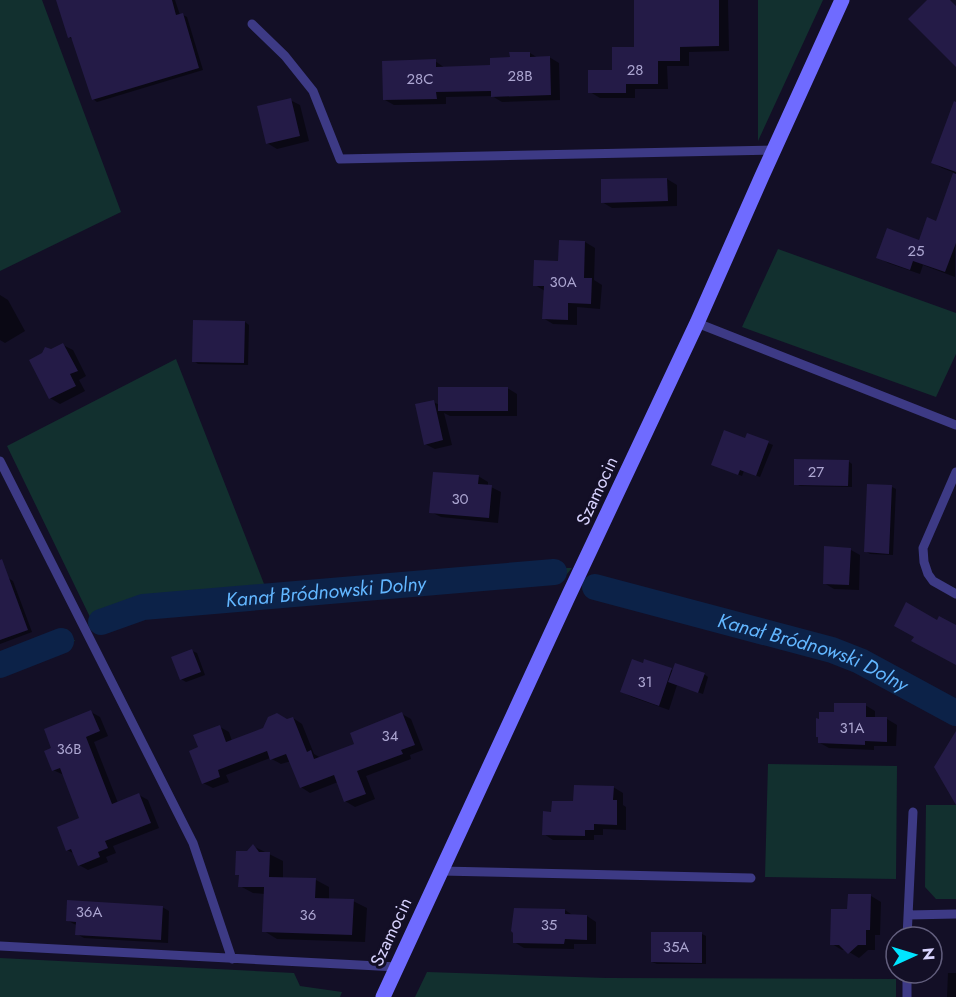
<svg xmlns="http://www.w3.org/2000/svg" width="956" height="997" font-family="Jost,sans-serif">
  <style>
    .green { fill: #12302f }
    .shadow { fill: #0007 }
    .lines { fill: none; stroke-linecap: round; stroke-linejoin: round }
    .canal { stroke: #0c2248; stroke-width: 26 }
    .building { fill: #241b47 }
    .lane { stroke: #3d3a85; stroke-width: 9 }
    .secondary { stroke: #6f6bff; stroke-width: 15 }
    .labels { text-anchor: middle; stroke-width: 6; stroke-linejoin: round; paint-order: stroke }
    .number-label { font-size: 15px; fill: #aca6d1 }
    .street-label { font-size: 18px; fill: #d9d4ff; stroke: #130f26 }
    .water-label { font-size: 20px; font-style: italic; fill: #62b6ff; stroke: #130f26 }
  </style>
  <rect width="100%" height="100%" fill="#130f26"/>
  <path class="green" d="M 0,0 L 42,0 L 121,212 L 0,271 Z
    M 758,0 L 823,0 L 758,141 Z
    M 778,249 L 956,313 L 956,354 L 936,397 L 742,327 Z
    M 176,359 L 266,589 L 525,568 L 572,568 L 562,580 L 145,613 L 99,631 L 90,617 L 7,446 Z
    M 592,581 L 840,647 L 859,655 L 956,706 L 956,720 L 865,670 L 841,661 L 588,593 Z
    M 67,629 L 75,641 L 0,671 L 0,657 Z
    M 768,764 L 897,766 L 896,879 L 765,877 Z
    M 926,805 L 956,805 L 956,899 L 936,899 L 925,887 Z
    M 0,958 L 294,973 L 300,986 L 342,992 L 340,997 L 0,997 Z
    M 427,972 L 606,978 L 896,979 L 896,997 L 415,997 Z"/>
  <path class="shadow" d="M 57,0 L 175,0 L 180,15 L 183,15 L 187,17 L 203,70 L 97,102 L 93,99 L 73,40 L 69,37 Z
    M 635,0 L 728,0 L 729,51 L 689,52 L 689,66 L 667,66 L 668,89 L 635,89 L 635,98 L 600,98 L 590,92 L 613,72 L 636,48 Z
    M 530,53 L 538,58 L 549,57 L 559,63 L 560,100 L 502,102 L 492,96 L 446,97 L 446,104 L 394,105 L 385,100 L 435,61 L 445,68 L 492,66 Z
    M 290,100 L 300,105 L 309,141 L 277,149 L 267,143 Z
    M 956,137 L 955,277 L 923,265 L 920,274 L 888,263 L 878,257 L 920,242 L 937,223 L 955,173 L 942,168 L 933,163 Z
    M 667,179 L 677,185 L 677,206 L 612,208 L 602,202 Z
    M 561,241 L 585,242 L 595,248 L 594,280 L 602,285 L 600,309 L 577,307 L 577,325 L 553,324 L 543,318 L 545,291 L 535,285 L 560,262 Z
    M 0,295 L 8,300 L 25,331 L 5,343 L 0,340 Z
    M 245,322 L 249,325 L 248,365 L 198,364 L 194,361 Z
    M 63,345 L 73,350 L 86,376 L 79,380 L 85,391 L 60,404 L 50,398 L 51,350 Z
    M 507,388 L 517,394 L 517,416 L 450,416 L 444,413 L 452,445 L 435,449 L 425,444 L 433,402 L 440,405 Z
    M 746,440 L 768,443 L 773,445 L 760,477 L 744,471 L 742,476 L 717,466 Z
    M 848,461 L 852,464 L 852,487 L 800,486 L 796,484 Z
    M 478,476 L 488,482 L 488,487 L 491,487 L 501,492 L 498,523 L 441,517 L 431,512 Z
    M 892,487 L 896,489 L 893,555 L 870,554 L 865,551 Z
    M 851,550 L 860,555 L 859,590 L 834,589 L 824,583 Z
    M 8,578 L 13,581 L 32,632 L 0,644 L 0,581 Z
    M 192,651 L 197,653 L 205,675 L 186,682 L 181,679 Z
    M 671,670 L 704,674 L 708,677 L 703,694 L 677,685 L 669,710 L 632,697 L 622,692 Z
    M 865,705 L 875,711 L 875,719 L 887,719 L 897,725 L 896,746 L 874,746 L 874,750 L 829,748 L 820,743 L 836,714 Z
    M 91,712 L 100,717 L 108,736 L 94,742 L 118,803 L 139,795 L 148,800 L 159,828 L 113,846 L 116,853 L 106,857 L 108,862 L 88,870 L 79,865 L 75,854 L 67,850 L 81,819 L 64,775 L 53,770 L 53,749 Z
    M 402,714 L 411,719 L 423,750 L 410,755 L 411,759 L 366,776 L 375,799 L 355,807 L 345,801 L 338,782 L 310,793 L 301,787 L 291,761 L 281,764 L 270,758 L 226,775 L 229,782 L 213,788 L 203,783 L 200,748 L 220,727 L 229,732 L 232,741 L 293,718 L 302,724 L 314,754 L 321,758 L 356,745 Z
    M 613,787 L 623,793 L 623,805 L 626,807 L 626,830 L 603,829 L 603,835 L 594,835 L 594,840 L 553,840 L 544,834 L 553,813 L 575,803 Z
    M 253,846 L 283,861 L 283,879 L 316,880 L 329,887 L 329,900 L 353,901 L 367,908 L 365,942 L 277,939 L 264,931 L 265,894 L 253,893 L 240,886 L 240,876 L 237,874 L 248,853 Z
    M 871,896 L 881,902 L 880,935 L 875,935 L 875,950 L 868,950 L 859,958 L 846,950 L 842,950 L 832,944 L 849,910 Z
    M 162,907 L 169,911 L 168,943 L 84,938 L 77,934 L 77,925 L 74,924 L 67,920 Z
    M 565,910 L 574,916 L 587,916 L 596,922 L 596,944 L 574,944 L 574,949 L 524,948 L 514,942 Z
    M 702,934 L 706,936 L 706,964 L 657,964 L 652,962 Z
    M 948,973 L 956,973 L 956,997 L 947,997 Z"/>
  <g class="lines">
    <g class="canal">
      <path id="s1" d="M 595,587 L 832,650 L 860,661 L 956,713"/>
      <path id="s2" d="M 101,622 L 143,607 L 554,572"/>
      <path d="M 0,665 L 61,641"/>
    </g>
  </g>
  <path class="building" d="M 56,0 L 172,0 L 176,15 L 183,13 L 199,68 L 92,100 L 71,37 L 68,38 Z
    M 634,0 L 719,0 L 719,46 L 680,47 L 680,61 L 658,61 L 658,84 L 626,84 L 626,93 L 588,93 L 588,70 L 612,70 L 612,47 L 634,47 Z
    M 927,0 L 950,0 L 956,6 L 956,67 L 908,19 Z
    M 509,52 L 530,52 L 530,57 L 550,56 L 551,95 L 491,97 L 491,91 L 436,92 L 437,99 L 383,100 L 382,61 L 436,59 L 436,67 L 490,65 L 490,58 L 510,57 Z
    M 291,98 L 300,136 L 266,144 L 257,106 Z
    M 954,101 L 956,102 L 956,172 L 931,163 Z
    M 953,173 L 956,174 L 956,243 L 945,272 L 913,261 L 910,270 L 876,258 L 887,228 L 919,240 L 927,217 L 936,221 Z
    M 667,178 L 668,201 L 601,203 L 601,179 Z
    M 559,240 L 585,241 L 584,278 L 592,278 L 591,304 L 568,303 L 568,320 L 542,319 L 544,286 L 533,286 L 534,260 L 558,261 Z
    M 193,320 L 245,321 L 244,363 L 192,362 Z
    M 63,343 L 78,371 L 70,374 L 76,386 L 49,399 L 29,360 L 42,353 L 45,347 L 51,349 Z
    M 438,387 L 508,387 L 508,411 L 438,411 Z
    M 434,400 L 443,440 L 424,445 L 415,404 Z
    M 724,430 L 745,438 L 747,433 L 769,441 L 756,476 L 740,470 L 738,475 L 711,465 Z
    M 794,459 L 849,460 L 848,486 L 794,485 Z
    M 433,472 L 479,475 L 478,484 L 492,485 L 489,518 L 429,513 Z
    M 867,484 L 892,485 L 889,554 L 864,552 Z
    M 824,546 L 851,548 L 849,585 L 823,584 Z
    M 2,559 L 28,630 L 0,640 L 0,560 Z
    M 906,602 L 937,620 L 939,616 L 956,625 L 956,665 L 911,641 L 914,637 L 894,626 Z
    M 192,649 L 201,672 L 180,680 L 171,657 Z
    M 632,659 L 643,663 L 644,659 L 672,668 L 659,706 L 620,692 Z
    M 675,663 L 705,673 L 698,693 L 668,682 Z
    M 834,703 L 866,703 L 866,717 L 887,717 L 887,742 L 865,741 L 865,745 L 818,743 L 818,737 L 816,737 L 816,718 L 819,719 L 819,712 L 834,712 Z
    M 91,710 L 100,731 L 86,737 L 112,804 L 139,793 L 151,823 L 105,841 L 108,848 L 98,852 L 100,857 L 78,866 L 71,849 L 66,851 L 57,827 L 79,818 L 60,768 L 52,771 L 44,751 L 51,748 L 44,729 Z
    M 402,712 L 415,745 L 401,750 L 403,754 L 357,771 L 366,794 L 344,802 L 334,775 L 300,788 L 286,754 L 270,760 L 267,751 L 218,770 L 220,777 L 202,784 L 189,751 L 198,747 L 193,735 L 220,725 L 226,742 L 263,728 L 268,717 L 277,713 L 287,719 L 293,717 L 307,752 L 311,750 L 314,759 L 354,744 L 350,733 Z
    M 956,731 L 956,805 L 934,767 Z
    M 574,785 L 614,786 L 613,800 L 617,800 L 617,825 L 594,824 L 594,830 L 585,830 L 585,836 L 542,835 L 543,811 L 551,812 L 552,801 L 573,801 Z
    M 253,844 L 259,852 L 270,852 L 269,877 L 316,878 L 315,898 L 354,899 L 352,935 L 262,932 L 264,887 L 238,887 L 239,875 L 235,875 L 236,851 L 247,851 Z
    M 848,894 L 871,894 L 870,930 L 866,930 L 866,945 L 858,945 L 848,954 L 839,945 L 830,945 L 831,909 L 847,909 Z
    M 67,900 L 163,906 L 161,940 L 75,935 L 76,922 L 66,921 Z
    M 514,908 L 565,909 L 565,914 L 587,915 L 587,940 L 565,939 L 564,944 L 513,943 L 513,933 L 511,931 Z
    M 651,932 L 702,932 L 702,963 L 651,962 Z"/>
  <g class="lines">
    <path class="lane" d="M 252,24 L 285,56 L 313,91 L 340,159 L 775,150
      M 697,323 L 956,425
      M 0,461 L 193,843 L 232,959
      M 956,472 L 923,548 L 924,562 L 928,574 L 933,581 L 956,594
      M 441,871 L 751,878
      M 908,915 L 956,914
      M 907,937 L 913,812
      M 0,946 L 397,967
      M 907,997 L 907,973"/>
    <path class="secondary" d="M 383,997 L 567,599 L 697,323 L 762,176 L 842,0"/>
  </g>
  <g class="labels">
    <g class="number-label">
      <text x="635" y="75">28</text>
      <text x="520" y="81">28B</text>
      <text x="420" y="84">28C</text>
      <text x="916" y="256">25</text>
      <text x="563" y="287">30A</text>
      <text x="816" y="477">27</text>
      <text x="460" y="504">30</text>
      <text x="645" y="687">31</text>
      <text x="852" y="733">31A</text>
      <text x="390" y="741">34</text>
      <text x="69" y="754">36B</text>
      <text x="89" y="917">36A</text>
      <text x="308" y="920">36</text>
      <text x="549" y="930">35</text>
      <text x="676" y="952">35A</text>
    </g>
    <g class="street-label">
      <text transform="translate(597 491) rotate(-65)" y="6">Szamocin</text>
      <text transform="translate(391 932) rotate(-65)" y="6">Szamocin</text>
    </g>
    <g class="water-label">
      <text dy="7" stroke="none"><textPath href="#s2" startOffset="228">Kanał Bródnowski Dolny</textPath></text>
      <text dy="7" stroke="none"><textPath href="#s1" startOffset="228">Kanał Bródnowski Dolny</textPath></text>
    </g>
  </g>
  <g transform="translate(914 955) rotate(86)"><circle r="28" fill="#130f26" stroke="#625e7d" stroke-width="1.5"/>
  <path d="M0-4.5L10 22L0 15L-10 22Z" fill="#00e5ff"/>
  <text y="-9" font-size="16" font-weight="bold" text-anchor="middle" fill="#d9d4ff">N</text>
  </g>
</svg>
